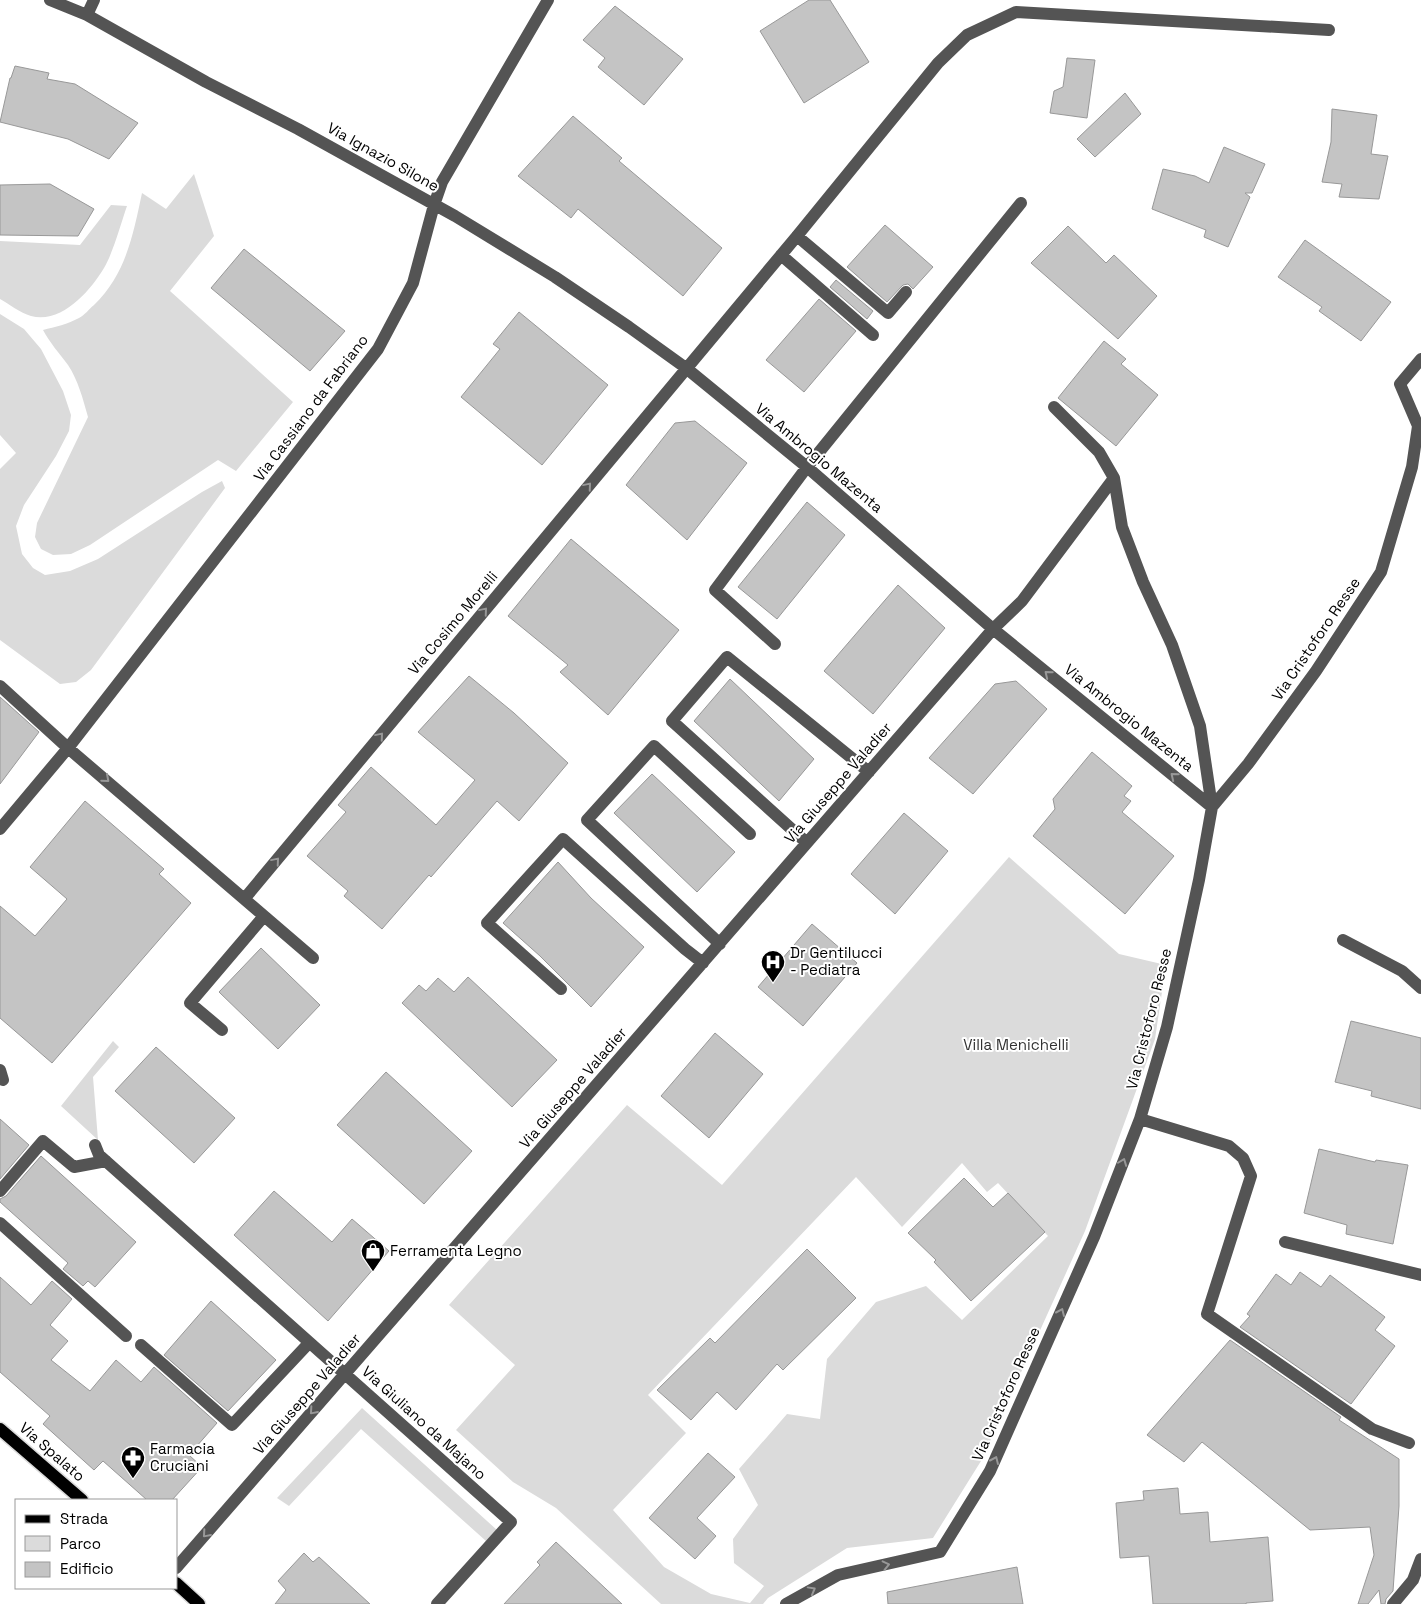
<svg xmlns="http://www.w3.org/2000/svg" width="1421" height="1604" font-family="'Space Grotesk',sans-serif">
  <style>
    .green { fill: #dbdbdb; fill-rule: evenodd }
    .building { fill: #c4c4c4; stroke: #989898 }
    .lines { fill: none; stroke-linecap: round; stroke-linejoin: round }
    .major-casing { stroke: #dbdbdb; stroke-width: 15 }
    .minor { stroke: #545454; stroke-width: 12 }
    .major { stroke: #000; stroke-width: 12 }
    .oneway { stroke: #989898 }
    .labels { text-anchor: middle; stroke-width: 4; stroke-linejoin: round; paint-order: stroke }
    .street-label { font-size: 15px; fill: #000; stroke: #fff }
    .poi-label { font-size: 15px; fill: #000; stroke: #fff; text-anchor: start }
    .park-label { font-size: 15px; fill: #323232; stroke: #fff }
  </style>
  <rect width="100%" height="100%" fill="#fff"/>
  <path class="green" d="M 194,174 L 214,236 L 170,291 L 293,402 L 236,471 L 218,460 L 90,545 L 71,554 L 53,555 L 41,549 L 35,537 L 37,523 L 88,417 C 83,399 78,380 68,365 C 59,353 50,343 43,330 C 55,327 68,324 79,318 C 85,315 89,309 94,305 C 126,274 133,235 142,193 L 166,209 Z
    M 111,205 L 127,206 C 121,223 113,253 104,268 C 90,291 62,324 31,316 C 20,313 9,304 0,299 L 0,241 L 80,245 Z
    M 0,314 L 24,329 L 41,349 L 63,391 L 71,415 L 69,431 L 56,456 L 24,505 L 16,526 L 22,554 L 33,568 L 45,575 L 70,571 L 98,559 L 202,492 L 222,481 L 225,488 L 91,670 L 76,682 L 60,684 L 0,640 L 0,469 L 16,453 L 0,435 Z
    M 1009,857 L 1119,954 L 1166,965 L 1155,1039 L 1085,1231 L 981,1461 L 933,1538 L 847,1548 L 768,1598 L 763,1604 L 661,1604 L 556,1508 L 513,1482 L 456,1430 L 515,1365 L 449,1305 L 627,1105 L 722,1185 ZM 962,1163 L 987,1192 L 998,1183 L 1048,1236 L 962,1320 L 926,1286 L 876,1302 L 827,1359 L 820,1419 L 787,1414 L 739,1469 L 758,1505 L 733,1539 L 734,1563 L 764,1586 L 750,1603 L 711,1594 L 664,1567 L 613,1510 L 686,1433 L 648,1395 L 856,1177 L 902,1227 Z
    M 113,1041 L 119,1047 L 93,1077 L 98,1140 L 61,1106 Z
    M 362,1408 L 497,1530 L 486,1541 L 361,1429 L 289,1506 L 277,1498 Z"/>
  <path class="building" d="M 809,0 L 830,0 L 869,62 L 804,103 L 760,31 Z
    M 615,6 L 683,59 L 644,105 L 598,67 L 605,58 L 583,40 Z
    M 1067,58 L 1095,60 L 1087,118 L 1050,113 L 1054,91 L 1063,87 Z
    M 15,66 L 49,73 L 47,79 L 75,84 L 138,123 L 109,159 L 68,139 L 0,122 L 10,78 L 11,78 Z
    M 1125,93 L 1141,114 L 1095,157 L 1077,139 Z
    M 1332,109 L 1377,115 L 1371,154 L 1388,156 L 1379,199 L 1339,197 L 1342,184 L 1322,182 L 1331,142 Z
    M 573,116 L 622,158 L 619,161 L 722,248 L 683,296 L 578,209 L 571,218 L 518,176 Z
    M 1224,147 L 1265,164 L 1252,193 L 1245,193 L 1250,197 L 1228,247 L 1204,237 L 1206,230 L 1152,209 L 1163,169 L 1195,176 L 1209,183 Z
    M 50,184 L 94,209 L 78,236 L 0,235 L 0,185 Z
    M 885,225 L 933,267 L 913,289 L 908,284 L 903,285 L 887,302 L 847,267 Z
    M 1068,226 L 1106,263 L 1114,255 L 1157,296 L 1118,339 L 1031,263 Z
    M 1305,240 L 1391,302 L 1361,341 L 1319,311 L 1322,307 L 1278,277 Z
    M 244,249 L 345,331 L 310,371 L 211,288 Z
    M 836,280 L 873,311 L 867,319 L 830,287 Z
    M 819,299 L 856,331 L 804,392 L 766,360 Z
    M 519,312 L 608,385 L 542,465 L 461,397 L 500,349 L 493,344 Z
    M 1104,341 L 1126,359 L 1121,364 L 1158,395 L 1116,446 L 1058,398 Z
    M 695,421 L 747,463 L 687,540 L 626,485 L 675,423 Z
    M 807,502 L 845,535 L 777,619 L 738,587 Z
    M 571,539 L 679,630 L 608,715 L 560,672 L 568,665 L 508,616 Z
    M 898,585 L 945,628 L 873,714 L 824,671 Z
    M 469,676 L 514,713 L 568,763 L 519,821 L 497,801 L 431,877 L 429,875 L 382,929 L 344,896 L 348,891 L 307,856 L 346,812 L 338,805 L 371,767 L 436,825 L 475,780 L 418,732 Z
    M 730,679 L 814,759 L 779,801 L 694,721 Z
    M 1016,681 L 1047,709 L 973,794 L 929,758 L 995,684 Z
    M 0,697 L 39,732 L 0,784 Z
    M 1092,752 L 1132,786 L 1124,796 L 1131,801 L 1122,812 L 1174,856 L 1125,914 L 1033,836 L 1055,809 L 1053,799 Z
    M 652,774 L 735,852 L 697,892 L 614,813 Z
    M 85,801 L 164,869 L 159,874 L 191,903 L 52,1063 L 0,1018 L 0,906 L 35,936 L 67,899 L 30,867 Z
    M 904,813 L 948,851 L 895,914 L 851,874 Z
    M 558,862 L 591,898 L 644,947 L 591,1007 L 540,956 L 503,923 Z
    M 812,924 L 857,963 L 803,1026 L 758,987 Z
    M 261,948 L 320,1005 L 278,1049 L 219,992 Z
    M 468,977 L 557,1060 L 512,1107 L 402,1003 L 419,985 L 426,991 L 438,978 L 454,992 Z
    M 1351,1021 L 1421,1038 L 1421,1109 L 1371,1096 L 1372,1091 L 1335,1082 Z
    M 715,1033 L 763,1074 L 709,1138 L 661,1096 Z
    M 156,1047 L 235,1118 L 194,1163 L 115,1091 Z
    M 386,1072 L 472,1151 L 424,1204 L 337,1125 Z
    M 0,1119 L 29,1145 L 0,1179 Z
    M 1319,1149 L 1375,1162 L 1376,1160 L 1408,1165 L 1393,1244 L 1346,1234 L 1347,1225 L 1304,1213 Z
    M 41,1156 L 136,1242 L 95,1287 L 88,1281 L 83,1286 L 63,1269 L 68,1263 L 0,1202 L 0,1199 L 6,1196 Z
    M 964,1178 L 993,1207 L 1008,1193 L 1045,1232 L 971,1301 L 934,1262 L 936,1260 L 908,1233 Z
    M 274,1191 L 332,1242 L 352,1219 L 389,1251 L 328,1321 L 234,1235 Z
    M 807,1249 L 856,1298 L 783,1370 L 777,1364 L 736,1410 L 717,1392 L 691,1420 L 657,1390 L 710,1338 L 715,1343 Z
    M 1300,1272 L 1321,1287 L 1330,1275 L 1385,1317 L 1375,1330 L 1395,1346 L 1351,1404 L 1240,1327 L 1250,1316 L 1247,1314 L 1276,1274 L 1291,1285 Z
    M 0,1277 L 31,1305 L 52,1281 L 72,1299 L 50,1325 L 68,1341 L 51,1360 L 90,1391 L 116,1360 L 141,1382 L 154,1367 L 217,1423 L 189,1455 L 202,1467 L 172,1500 L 147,1500 L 103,1461 L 94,1470 L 43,1424 L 50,1416 L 0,1372 Z
    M 211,1301 L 276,1360 L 228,1411 L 164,1355 Z
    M 1230,1340 L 1341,1417 L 1339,1420 L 1399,1459 L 1399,1506 L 1393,1591 L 1386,1599 L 1385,1604 L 1381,1604 L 1379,1590 L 1368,1604 L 1358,1604 L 1374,1555 L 1370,1527 L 1310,1530 L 1202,1442 L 1184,1462 L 1147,1435 Z
    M 708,1453 L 735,1477 L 697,1518 L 716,1536 L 695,1559 L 649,1518 Z
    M 1178,1488 L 1180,1514 L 1208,1512 L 1210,1542 L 1268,1537 L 1273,1601 L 1246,1603 L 1246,1604 L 1153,1604 L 1149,1556 L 1120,1558 L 1116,1503 L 1144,1500 L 1143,1491 Z
    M 556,1542 L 622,1604 L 504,1604 L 540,1565 L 537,1562 Z
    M 304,1553 L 313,1562 L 319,1557 L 370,1604 L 275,1604 L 286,1590 L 278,1581 Z
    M 1017,1567 L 1023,1604 L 888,1604 L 887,1592 Z"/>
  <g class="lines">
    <g class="major-casing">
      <path id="major" d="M 0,1429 L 82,1500
        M 176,1583 L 199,1604"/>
    </g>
    <path class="minor" d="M 50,0 L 87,15 L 206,82 L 298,129 L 455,216 L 555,277 L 629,327 L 686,368 L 807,467 L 993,629 L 1212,807
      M 87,15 L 94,0
      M 797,236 L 888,313 L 906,292
      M 781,255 L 873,335
      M 1054,407 L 1099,452 L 1114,478 L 1122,527 L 1143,582 L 1172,645 L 1200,726 L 1212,807
      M 775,644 L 715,590 L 807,467 L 1021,203
      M 0,686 L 68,748 L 313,958
      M 0,829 L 68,748 L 378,349 L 413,283 L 434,205 L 442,182 L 548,0
      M 807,843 L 672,721 L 727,657 L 869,772
      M 245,898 L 797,236 L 938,63 L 967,35 L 1016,12 L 1329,30
      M 1343,940 L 1402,971 L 1421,988
      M 720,944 L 587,820 L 654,746 L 750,834
      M 561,989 L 487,923 L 563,839 L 685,949 L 703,963
      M 222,1030 L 190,1003 L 264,916
      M 0,1070 L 3,1080
      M 1140,1119 L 1229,1146 L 1243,1158 L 1251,1176 L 1207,1314 L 1372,1429 L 1409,1443
      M 95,1145 L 99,1155 L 511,1522 L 437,1604
      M 0,1191 L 43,1141 L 74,1167 L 106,1161
      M 0,1223 L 126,1336
      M 1285,1242 L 1421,1275
      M 141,1345 L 232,1425 L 309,1343
      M 176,1568 L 993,629 L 1022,601 L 1114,478
      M 786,1604 L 838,1575 L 940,1552 L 990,1471 L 1094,1237 L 1140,1119 L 1167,1027 L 1199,880 L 1212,807 L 1248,764 L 1316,671 L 1381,572 L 1412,467 L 1418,426 L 1400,384 L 1421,359
      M 1393,1604 L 1413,1580 L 1421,1559"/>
    <use href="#major" class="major"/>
  </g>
  <defs><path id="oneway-chevron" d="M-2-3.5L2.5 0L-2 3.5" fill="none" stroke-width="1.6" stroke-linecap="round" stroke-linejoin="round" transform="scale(1.25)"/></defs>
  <g class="oneway">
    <use href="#oneway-chevron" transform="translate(588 486) rotate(-50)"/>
    <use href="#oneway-chevron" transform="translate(484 611) rotate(-50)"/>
    <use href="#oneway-chevron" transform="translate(1048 674) rotate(-141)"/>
    <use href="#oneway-chevron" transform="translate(380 736) rotate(-50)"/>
    <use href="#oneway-chevron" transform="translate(1174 776) rotate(-141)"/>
    <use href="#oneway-chevron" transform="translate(106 779) rotate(41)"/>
    <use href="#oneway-chevron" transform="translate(276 861) rotate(-50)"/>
    <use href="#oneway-chevron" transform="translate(1123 1162) rotate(-69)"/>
    <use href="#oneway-chevron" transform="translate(1061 1312) rotate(-66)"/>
    <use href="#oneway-chevron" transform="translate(313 1411) rotate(131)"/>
    <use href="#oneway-chevron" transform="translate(995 1460) rotate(-66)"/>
    <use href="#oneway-chevron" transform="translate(206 1534) rotate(131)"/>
    <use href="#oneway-chevron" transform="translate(886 1565) rotate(-13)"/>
    <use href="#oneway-chevron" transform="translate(812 1590) rotate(-29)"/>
  </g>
  <defs>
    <g id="hospital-pin" transform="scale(1.25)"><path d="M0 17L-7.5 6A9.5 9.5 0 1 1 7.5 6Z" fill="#000" stroke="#fff"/><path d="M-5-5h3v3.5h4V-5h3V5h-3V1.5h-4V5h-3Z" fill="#fff"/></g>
    <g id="shop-pin" transform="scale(1.25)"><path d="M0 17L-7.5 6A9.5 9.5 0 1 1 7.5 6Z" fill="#000" stroke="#fff"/><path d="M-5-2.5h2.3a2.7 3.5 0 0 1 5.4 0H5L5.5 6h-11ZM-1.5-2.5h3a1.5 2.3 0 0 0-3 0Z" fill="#fff"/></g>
    <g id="pharmacy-pin" transform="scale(1.25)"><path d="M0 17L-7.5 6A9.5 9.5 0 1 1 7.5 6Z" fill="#000" stroke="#fff"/><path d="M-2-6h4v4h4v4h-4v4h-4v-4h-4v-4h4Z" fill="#fff"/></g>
  </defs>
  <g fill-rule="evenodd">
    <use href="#hospital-pin" x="773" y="962"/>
    <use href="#shop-pin" x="373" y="1251"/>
    <use href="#pharmacy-pin" x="133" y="1458"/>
  </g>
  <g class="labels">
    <g class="street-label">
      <text transform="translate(383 157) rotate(29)" y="5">Via Ignazio Silone</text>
      <text transform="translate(311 408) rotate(-53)" y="5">Via Cassiano da Fabriano</text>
      <text transform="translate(819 458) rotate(40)" y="5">Via Ambrogio Mazenta</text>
      <text transform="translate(453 623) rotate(-50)" y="5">Via Cosimo Morelli</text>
      <text transform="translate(1316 639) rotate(-56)" y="5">Via Cristoforo Resse</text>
      <text transform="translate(1129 718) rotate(39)" y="5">Via Ambrogio Mazenta</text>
      <text transform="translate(838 783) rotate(-49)" y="5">Via Giuseppe Valadier</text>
      <text transform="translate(1149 1019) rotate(-76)" y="5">Via Cristoforo Resse</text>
      <text transform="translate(573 1088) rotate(-49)" y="5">Via Giuseppe Valadier</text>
      <text transform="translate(307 1394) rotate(-49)" y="5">Via Giuseppe Valadier</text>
      <text transform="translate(1006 1394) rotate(-66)" y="5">Via Cristoforo Resse</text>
      <text transform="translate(424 1423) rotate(42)" y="5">Via Giuliano da Majano</text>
      <text transform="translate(52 1452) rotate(41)" y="5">Via Spalato</text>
    </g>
    <g class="poi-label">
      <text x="790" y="958">Dr Gentilucci<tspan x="790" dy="17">- Pediatra</tspan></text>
      <text x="390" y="1256">Ferramenta Legno</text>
      <text x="150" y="1454">Farmacia<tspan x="150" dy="17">Cruciani</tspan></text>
    </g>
    <g class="park-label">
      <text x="1016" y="1050">Villa Menichelli</text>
    </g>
  </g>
  <rect x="15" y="1499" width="162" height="90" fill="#ffffff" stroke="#999999"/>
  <rect x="25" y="1515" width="25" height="8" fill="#000000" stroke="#999999"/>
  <text x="60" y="1524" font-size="15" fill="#000000">Strada</text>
  <rect x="25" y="1536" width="25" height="15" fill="#dbdbdb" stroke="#999999"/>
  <text x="60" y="1549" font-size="15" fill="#000000">Parco</text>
  <rect x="25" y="1562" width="25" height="15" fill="#c4c4c4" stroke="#999999"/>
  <text x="60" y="1574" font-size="15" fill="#000000">Edificio</text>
</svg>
